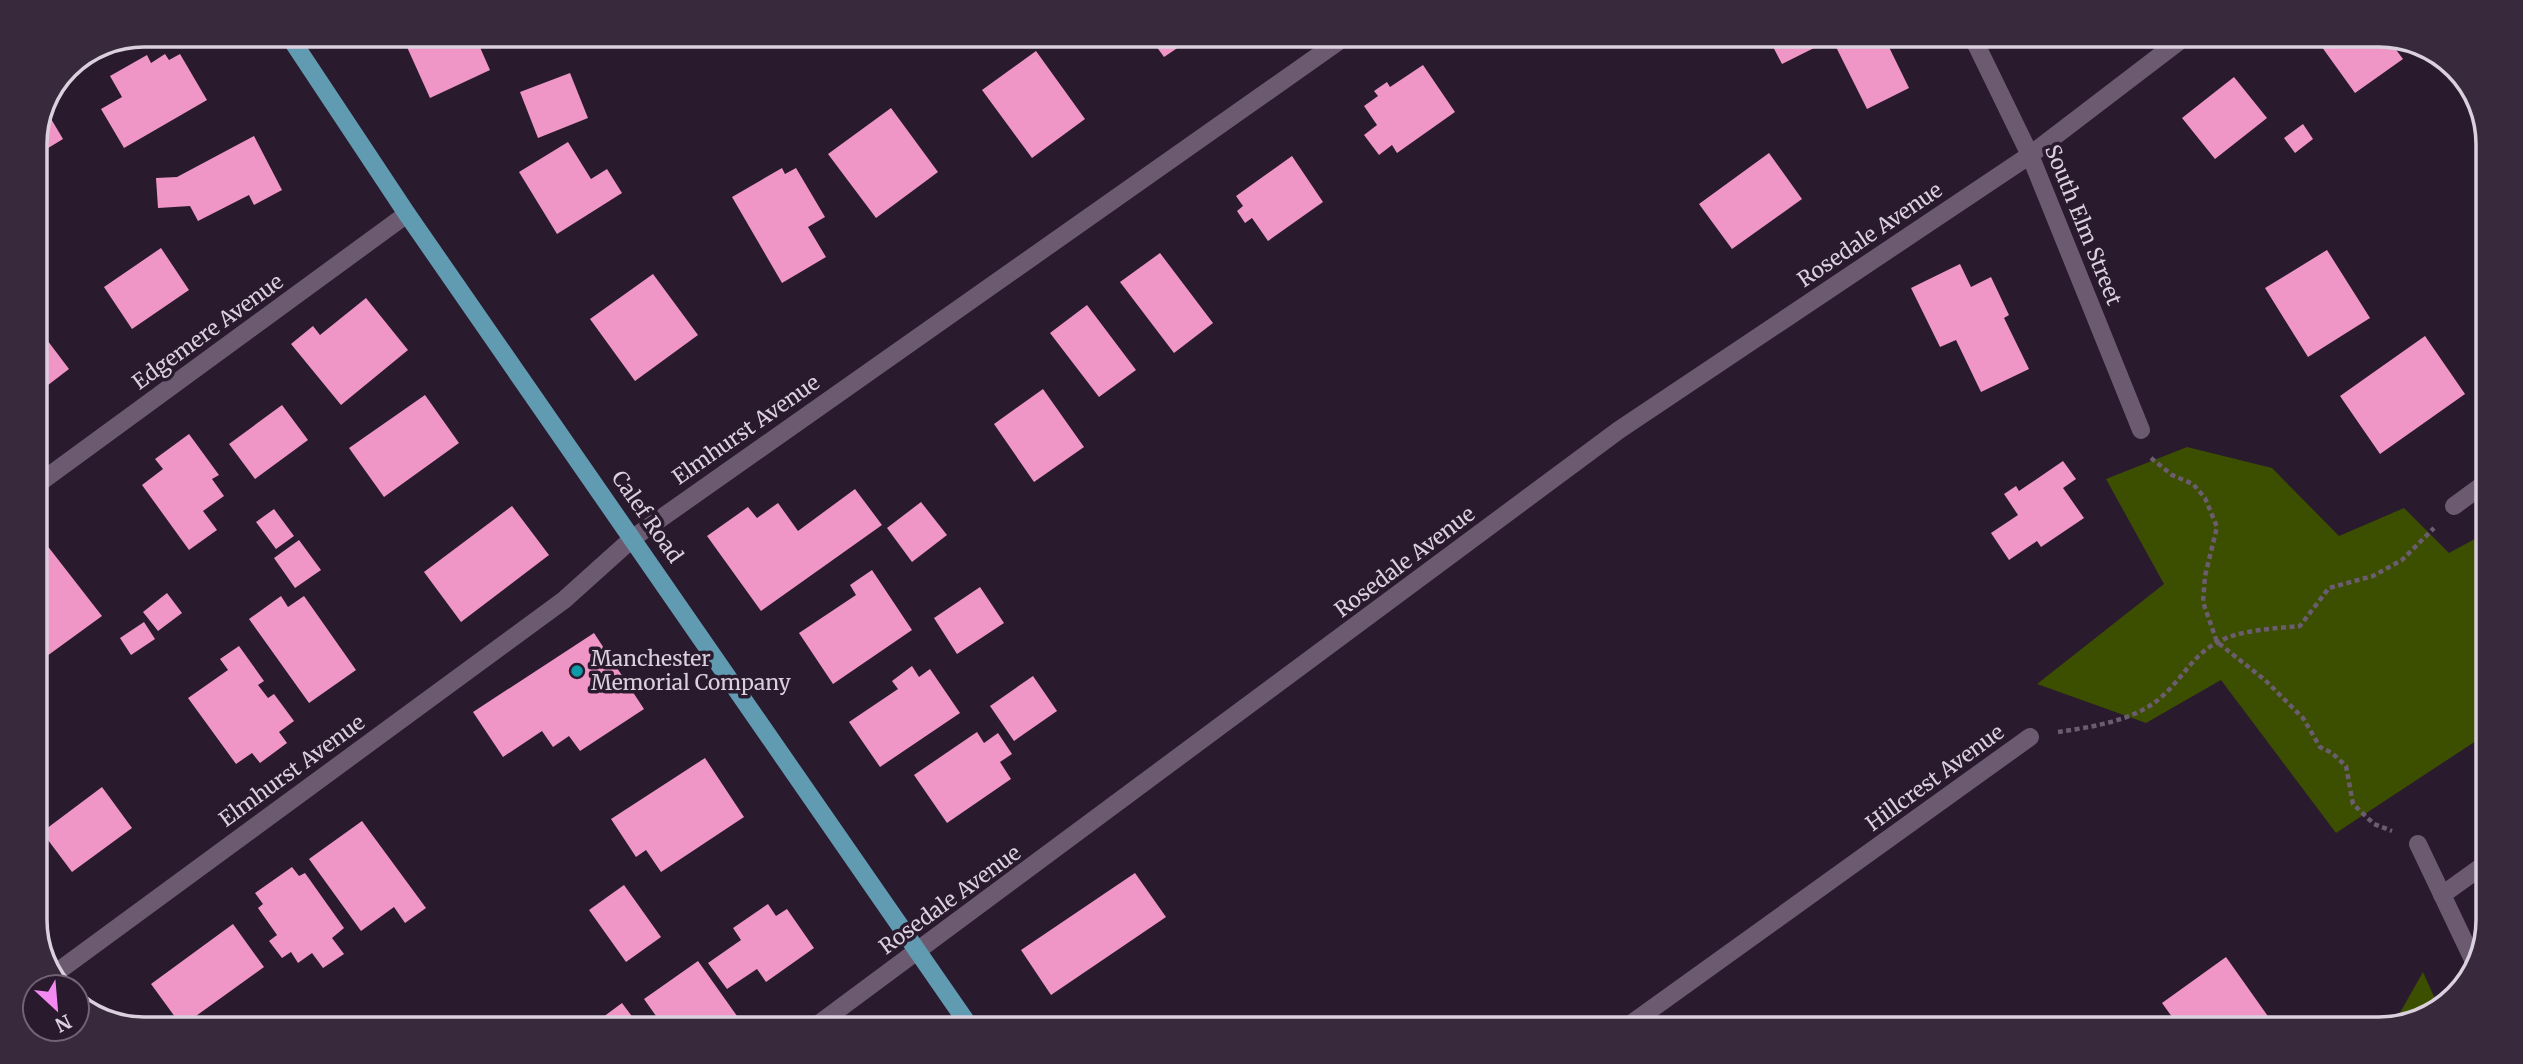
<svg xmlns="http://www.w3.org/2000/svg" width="2523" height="1064" font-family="Merriweather,serif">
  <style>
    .forest { fill: #3c4e00 }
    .building { fill: #f096c6 }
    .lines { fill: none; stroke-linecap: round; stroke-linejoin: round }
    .path { stroke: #6b5d6f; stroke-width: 4.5; stroke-dasharray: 5 3.5; stroke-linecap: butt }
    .minor { stroke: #6c5a71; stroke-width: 18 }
    .major { stroke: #619bb2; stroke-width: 18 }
    .culture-dot { fill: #0f9aa8; stroke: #2a1a2e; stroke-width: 2.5 }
    .labels { text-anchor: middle; stroke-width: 7; stroke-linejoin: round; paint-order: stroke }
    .street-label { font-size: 21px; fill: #dbd0de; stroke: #2a1a2e }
    .poi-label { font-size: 21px; fill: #dbd0de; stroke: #2a1a2e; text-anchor: start }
    .rim { fill: none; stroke: #dbd0de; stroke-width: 3.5 }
  </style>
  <rect width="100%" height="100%" fill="#2a1a2e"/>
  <path class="forest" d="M 2187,447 L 2272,468 L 2339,536 L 2404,508 L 2449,553 L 2484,534 L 2482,737 L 2336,833 L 2221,680 L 2146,723 L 2037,684 L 2164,584 L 2106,479 Z
    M 2423,972 L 2440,1010 L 2393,1025 Z"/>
  <path class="building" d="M 402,36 L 475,36 L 490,70 L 430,98 Z
    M 544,36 L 573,37 L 549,48 Z
    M 1151,39 L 1191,39 L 1164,57 Z
    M 1770,41 L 1821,41 L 1822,44 L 1782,64 Z
    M 1833,41 L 1886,41 L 1909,88 L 1867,109 Z
    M 2319,43 L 2391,43 L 2403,59 L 2355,93 Z
    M 1036,51 L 1085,119 L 1032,158 L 982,90 Z
    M 165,54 L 169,60 L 180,54 L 207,100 L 124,148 L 101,109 L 122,97 L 110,76 L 147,55 L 151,63 Z
    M 1423,65 L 1455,112 L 1397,153 L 1392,145 L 1379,155 L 1364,135 L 1377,125 L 1364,106 L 1378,96 L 1374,91 L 1387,82 L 1390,87 Z
    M 570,73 L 588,118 L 538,138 L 520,92 Z
    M 2234,77 L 2267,118 L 2215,159 L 2182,118 Z
    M 891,108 L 938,172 L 876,218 L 828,154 Z
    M 47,112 L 63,139 L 35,156 L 35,137 Z
    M 2303,124 L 2313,139 L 2295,153 L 2284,138 Z
    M 254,136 L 282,190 L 254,205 L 249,195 L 198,221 L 190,206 L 158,208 L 156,178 L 177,177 Z
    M 568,142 L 591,179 L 607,169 L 622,193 L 557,234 L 519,172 Z
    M 1769,153 L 1802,199 L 1732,249 L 1699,204 Z
    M 1292,156 L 1323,202 L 1268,241 L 1252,218 L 1245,223 L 1237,211 L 1243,206 L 1236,196 Z
    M 782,168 L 785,174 L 796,168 L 825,217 L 808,227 L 826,257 L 782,283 L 732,197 Z
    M 161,248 L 189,290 L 132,329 L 104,287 Z
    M 2327,250 L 2370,318 L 2308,357 L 2265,288 Z
    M 1160,253 L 1213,323 L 1174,353 L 1120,282 Z
    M 1960,264 L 1971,287 L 1991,277 L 2009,315 L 2004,318 L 2029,369 L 1981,392 L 1956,340 L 1940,347 L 1911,288 Z
    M 653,274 L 698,335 L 635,381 L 590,319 Z
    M 366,298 L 408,350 L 341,405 L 291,344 L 313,326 L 320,335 Z
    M 1087,305 L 1136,370 L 1099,397 L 1050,333 Z
    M 35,324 L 69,369 L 35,395 Z
    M 2425,336 L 2465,394 L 2380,454 L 2340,396 Z
    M 1043,389 L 1084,447 L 1034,482 L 994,424 Z
    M 425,395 L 459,443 L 384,497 L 349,448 Z
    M 282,405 L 308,440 L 255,479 L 229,444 Z
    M 189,434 L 219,475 L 212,479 L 224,496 L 203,511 L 217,530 L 189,550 L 142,485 L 163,469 L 155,459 Z
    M 2063,461 L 2076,479 L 2063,488 L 2084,518 L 2041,547 L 2037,541 L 2009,560 L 1991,533 L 2018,515 L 2004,494 L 2016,486 L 2019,491 Z
    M 855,489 L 882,525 L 761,611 L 707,536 L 748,507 L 757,518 L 778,503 L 798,531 Z
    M 921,502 L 947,535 L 912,562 L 887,528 Z
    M 512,506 L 549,555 L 461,622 L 424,572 Z
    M 274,509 L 294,536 L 276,549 L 256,522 Z
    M 39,535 L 102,616 L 47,656 L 35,640 L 35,538 Z
    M 299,540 L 321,570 L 295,588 L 274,558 Z
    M 872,570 L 912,630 L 833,684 L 799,633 L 856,595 L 850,585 Z
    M 980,587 L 1004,623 L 957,654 L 934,618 Z
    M 167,593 L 182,613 L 158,631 L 143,612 Z
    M 281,596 L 288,607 L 304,596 L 356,670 L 309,703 L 249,619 Z
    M 144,622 L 155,639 L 131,655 L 120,638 Z
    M 594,633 L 644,709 L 580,751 L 569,736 L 553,747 L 542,731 L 503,757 L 473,712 Z
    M 239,646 L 264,681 L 258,685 L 268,698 L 274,694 L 294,721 L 279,732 L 287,743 L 260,763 L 252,753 L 236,764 L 188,698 L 228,670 L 220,659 Z
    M 912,666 L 919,677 L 930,669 L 960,713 L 880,767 L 849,722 L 898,689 L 892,681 Z
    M 1033,676 L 1057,711 L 1014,741 L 990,706 Z
    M 977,732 L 984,743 L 998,733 L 1012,754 L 1000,762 L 1011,779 L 947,823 L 914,775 Z
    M 705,758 L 744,817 L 661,872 L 646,850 L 636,857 L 611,819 Z
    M 102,787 L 132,828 L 72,872 L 42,832 Z
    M 362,821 L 426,908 L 405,923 L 394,907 L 361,931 L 309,859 Z
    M 292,867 L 299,876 L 305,873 L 344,928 L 332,938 L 344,954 L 323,968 L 312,953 L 298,963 L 291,952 L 282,958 L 269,941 L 277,935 L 258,908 L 263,904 L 255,893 Z
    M 1135,873 L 1166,917 L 1051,995 L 1021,950 Z
    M 624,885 L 661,937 L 626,962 L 589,910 Z
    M 768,904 L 776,916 L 787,909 L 814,948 L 766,982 L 757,969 L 727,989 L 708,963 L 741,940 L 733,928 Z
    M 233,924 L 264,967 L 189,1021 L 178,1021 L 151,984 Z
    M 2226,957 L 2277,1029 L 2180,1028 L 2162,1003 Z
    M 698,961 L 742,1023 L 661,1023 L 644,999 Z
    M 622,1003 L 637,1023 L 595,1023 Z"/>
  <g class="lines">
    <path class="path" d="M 2151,458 L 2172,475 L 2193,484 L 2205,498 L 2217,527 L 2205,576 L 2203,602 L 2217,642 L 2265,680 L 2303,718 L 2320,747 L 2332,753 L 2346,766 L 2353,804 L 2374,824 L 2392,831
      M 2058,732 C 2091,727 2133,721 2159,699 C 2180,682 2192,656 2216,643 C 2241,629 2273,629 2300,626 L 2329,588 L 2373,576 L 2402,560 L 2434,528"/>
    <path class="minor" d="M 1975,42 L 2030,155 L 2141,430
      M 35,486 L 407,214
      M 2454,506 L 2484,484
      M 2418,844 L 2476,966
      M 2442,895 L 2481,867
      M 53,975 L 564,600 L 633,538 L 1342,39
      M 820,1023 L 1619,430 L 2030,155 L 2178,42
      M 1628,1026 L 2030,737"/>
    <path class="major" d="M 289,36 L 407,214 L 968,1024"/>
  </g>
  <circle class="culture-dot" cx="577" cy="671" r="7"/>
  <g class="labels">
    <g class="street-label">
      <text transform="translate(2083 225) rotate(68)" y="7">South Elm Street</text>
      <text transform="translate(1870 235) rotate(-34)" y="7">Rosedale Avenue</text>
      <text transform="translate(208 332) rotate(-36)" y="7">Edgemere Avenue</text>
      <text transform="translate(746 430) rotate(-35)" y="7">Elmhurst Avenue</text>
      <text transform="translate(647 517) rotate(55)" y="7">Calef Road</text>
      <text transform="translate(1405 562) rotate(-37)" y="7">Rosedale Avenue</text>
      <text transform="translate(292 771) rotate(-36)" y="7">Elmhurst Avenue</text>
      <text transform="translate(1935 778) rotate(-36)" y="7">Hillcrest Avenue</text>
      <text transform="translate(950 900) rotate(-36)" y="7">Rosedale Avenue</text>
    </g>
    <g class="poi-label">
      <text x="591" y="666">Manchester<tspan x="591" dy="24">Memorial Company</tspan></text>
    </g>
  </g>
  <path d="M0 0H2523V1064H0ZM144 47H2379A97 97 0 0 1 2476 144V920A97 97 0 0 1 2379 1017H144A97 97 0 0 1 47 920V144A97 97 0 0 1 144 47Z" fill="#38293c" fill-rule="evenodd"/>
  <path class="rim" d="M144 47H2379A97 97 0 0 1 2476 144V920A97 97 0 0 1 2379 1017H144A97 97 0 0 1 47 920V144A97 97 0 0 1 144 47Z"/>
  <g transform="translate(56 1008) rotate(154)"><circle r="33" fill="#2a1a2e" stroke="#716374" stroke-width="2"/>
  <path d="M0-5L12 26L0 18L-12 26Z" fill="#f38af2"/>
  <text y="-10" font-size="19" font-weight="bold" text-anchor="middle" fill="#dbd0de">N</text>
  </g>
</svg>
